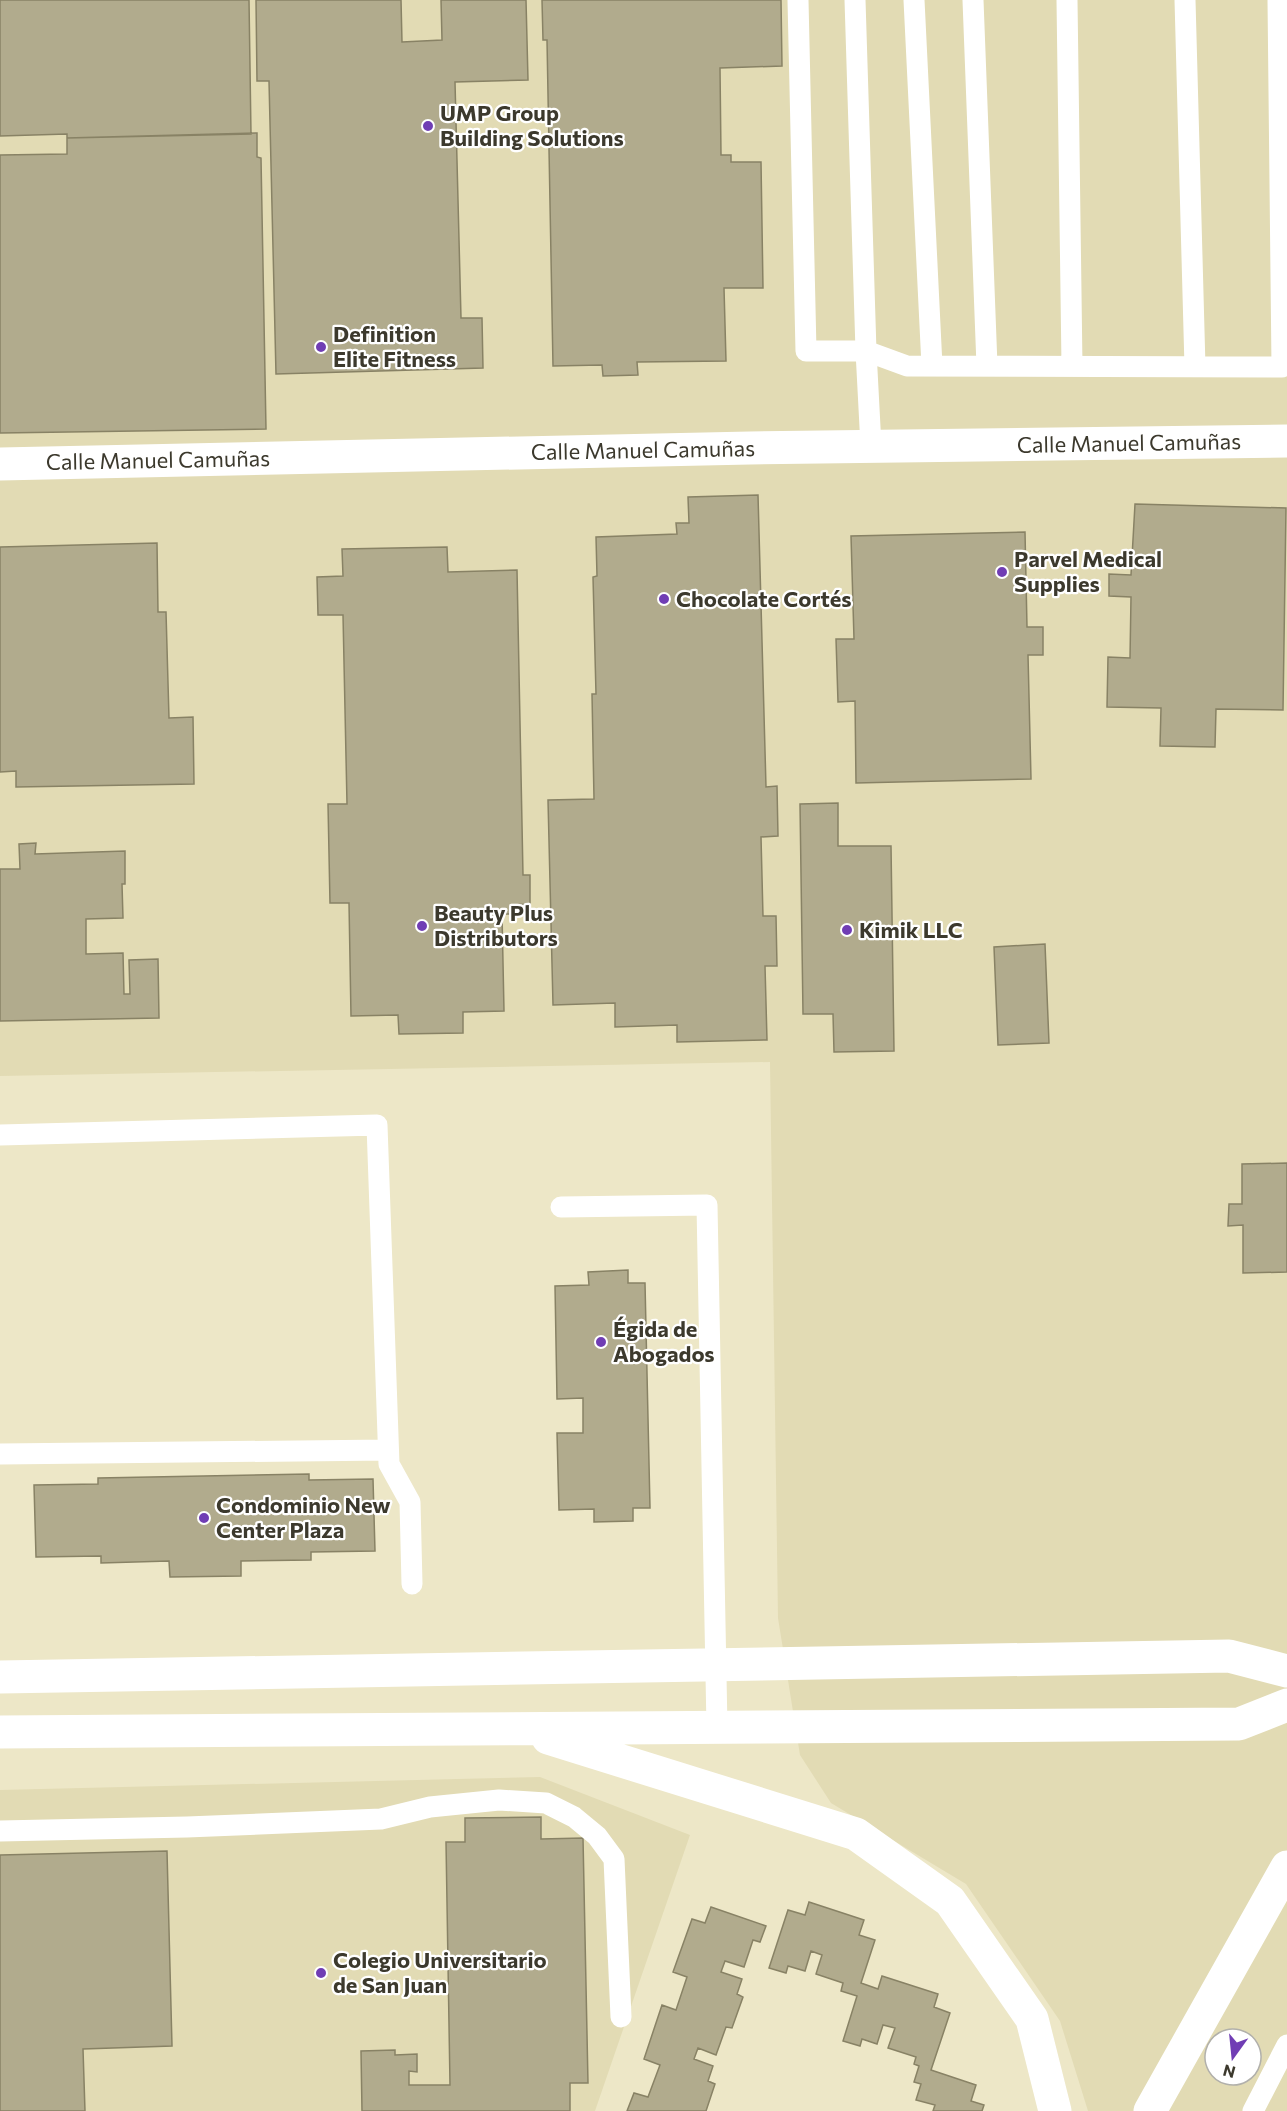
<svg xmlns="http://www.w3.org/2000/svg" width="1287" height="2111" font-family="Commissioner,sans-serif">
  <style>
    .built { fill: #e2dbb4; fill-rule: evenodd }
    .building { fill: #b1ab8d; stroke: #888265; stroke-width: 1.5 }
    .lines { fill: none; stroke-linecap: round; stroke-linejoin: round }
    .lane { stroke: #fff; stroke-width: 21 }
    .street { stroke: #fff; stroke-width: 33 }
    .poi-dot { fill: #703db4; stroke: #fff; stroke-width: 2 }
    .labels { text-anchor: middle; stroke-width: 4.5; stroke-linejoin: round; paint-order: stroke }
    .poi-label { font-size: 22px; font-weight: bold; fill: #3c392d; stroke: #fff; text-anchor: start }
    .street-label { font-size: 22px; fill: #3c392d; stroke: #fff }
  </style>
  <rect width="100%" height="100%" fill="#ede7c7"/>
  <path class="built" d="M 0,0 L 1287,0 L 1287,2111 L 1088,2111 L 1060,2021 L 966,1884 L 831,1803 L 800,1755 L 778,1618 L 770,1062 L 0,1076 ZM 1215,2039 L 1251,2039 L 1251,2075 L 1215,2075 Z
    M 540,1777 L 690,1835 L 595,2111 L 0,2111 L 0,1790 Z"/>
  <path class="building" d="M 0,0 L 249,0 L 251,134 L 67,138 L 67,134 L 0,136 Z
    M 256,0 L 401,0 L 402,42 L 442,40 L 441,0 L 526,0 L 528,80 L 455,82 L 461,318 L 482,318 L 483,368 L 276,374 L 269,81 L 257,81 Z
    M 542,0 L 781,0 L 782,66 L 720,68 L 721,155 L 731,155 L 731,162 L 761,162 L 763,288 L 724,288 L 726,361 L 637,362 L 638,375 L 603,376 L 602,365 L 553,366 L 547,40 L 543,40 Z
    M 257,133 L 257,157 L 261,158 L 266,429 L 0,433 L 0,155 L 67,154 L 67,138 Z
    M 758,495 L 766,787 L 777,786 L 778,836 L 761,837 L 763,916 L 776,916 L 777,966 L 765,966 L 767,1040 L 677,1042 L 677,1025 L 615,1027 L 615,1003 L 553,1005 L 548,800 L 594,799 L 592,694 L 596,694 L 593,577 L 597,576 L 596,537 L 677,534 L 676,523 L 689,523 L 688,497 Z
    M 1135,504 L 1286,508 L 1283,710 L 1216,709 L 1215,747 L 1160,746 L 1161,708 L 1107,707 L 1108,657 L 1130,658 L 1131,597 L 1109,596 L 1109,574 L 1131,575 Z
    M 1025,532 L 1027,627 L 1043,627 L 1043,655 L 1028,655 L 1031,779 L 856,783 L 855,701 L 838,702 L 836,639 L 854,639 L 851,536 Z
    M 157,543 L 158,612 L 166,612 L 169,718 L 193,717 L 194,784 L 16,787 L 16,771 L 0,772 L 0,547 Z
    M 447,547 L 448,572 L 517,570 L 523,875 L 530,875 L 530,904 L 512,905 L 512,914 L 502,914 L 504,1011 L 463,1012 L 463,1033 L 399,1034 L 398,1015 L 351,1016 L 349,903 L 330,903 L 328,804 L 347,804 L 343,615 L 318,615 L 317,577 L 343,576 L 342,549 Z
    M 838,803 L 838,846 L 891,846 L 894,1051 L 834,1052 L 833,1014 L 803,1014 L 800,804 Z
    M 36,843 L 35,854 L 125,851 L 125,884 L 122,884 L 123,918 L 86,919 L 86,954 L 123,953 L 124,994 L 130,994 L 129,960 L 158,959 L 159,1018 L 0,1021 L 0,869 L 20,869 L 19,844 Z
    M 1045,944 L 1049,1043 L 998,1045 L 994,947 Z
    M 1287,1163 L 1287,1272 L 1243,1273 L 1243,1225 L 1228,1226 L 1229,1204 L 1242,1204 L 1242,1164 Z
    M 628,1270 L 628,1283 L 645,1283 L 650,1508 L 633,1508 L 633,1521 L 594,1522 L 594,1509 L 559,1510 L 557,1433 L 583,1433 L 583,1398 L 557,1399 L 555,1286 L 589,1285 L 588,1272 Z
    M 309,1474 L 309,1480 L 373,1479 L 375,1551 L 311,1552 L 311,1560 L 241,1561 L 241,1576 L 170,1577 L 169,1561 L 101,1563 L 101,1556 L 36,1557 L 34,1485 L 98,1484 L 98,1478 Z
    M 541,1817 L 541,1839 L 583,1838 L 588,2083 L 570,2083 L 570,2111 L 362,2111 L 361,2051 L 395,2050 L 395,2055 L 417,2054 L 417,2072 L 409,2071 L 409,2085 L 450,2085 L 446,1842 L 465,1842 L 465,1818 Z
    M 167,1851 L 172,2046 L 83,2049 L 85,2111 L 0,2111 L 0,1855 Z
    M 809,1902 L 864,1920 L 859,1935 L 875,1940 L 861,1983 L 878,1989 L 882,1976 L 938,1994 L 934,2007 L 950,2013 L 931,2070 L 976,2085 L 971,2101 L 984,2105 L 982,2111 L 933,2111 L 935,2105 L 916,2100 L 921,2084 L 914,2082 L 919,2066 L 914,2064 L 916,2057 L 888,2048 L 895,2028 L 883,2025 L 877,2044 L 862,2039 L 860,2046 L 843,2041 L 857,1996 L 841,1991 L 843,1983 L 816,1974 L 822,1955 L 811,1951 L 805,1971 L 788,1966 L 786,1973 L 769,1968 L 788,1910 L 805,1915 Z
    M 711,1907 L 766,1926 L 760,1942 L 753,1940 L 744,1967 L 725,1961 L 721,1972 L 742,1979 L 737,1994 L 743,1997 L 732,2028 L 726,2027 L 716,2055 L 698,2048 L 694,2059 L 713,2066 L 708,2081 L 715,2084 L 706,2111 L 627,2111 L 634,2093 L 648,2097 L 660,2065 L 644,2059 L 662,2005 L 676,2010 L 687,1977 L 673,1972 L 692,1919 L 705,1923 Z"/>
  <g class="lines">
    <path class="lane" d="M 798,0 L 806,351 L 866,351 L 907,366 L 1282,367 L 1278,0
      M 855,0 L 866,351 L 871,446
      M 914,0 L 932,366
      M 973,0 L 987,366
      M 1067,0 L 1072,366
      M 1185,0 L 1195,367
      M 0,1135 L 377,1125 L 389,1464 L 410,1502 L 412,1584
      M 561,1207 L 707,1205 L 717,1728
      M 0,1454 L 388,1450
      M 0,1831 L 187,1827 L 381,1819 L 430,1807 L 499,1800 L 546,1803 L 574,1817 L 597,1836 L 614,1859 L 621,2017
      M 1253,2111 L 1287,2045"/>
    <path class="street" d="M 0,464 L 750,448 L 1287,441
      M 0,1677 L 1229,1656 L 1287,1671
      M 0,1732 L 1239,1724 L 1287,1705
      M 548,1738 L 856,1834 L 950,1901 L 1032,2019 L 1055,2111
      M 1150,2111 L 1287,1867"/>
  </g>
  <g class="poi-dot">
    <circle cx="428" cy="126" r="6"/>
    <circle cx="321" cy="347" r="6"/>
    <circle cx="1002" cy="572" r="6"/>
    <circle cx="664" cy="599" r="6"/>
    <circle cx="422" cy="926" r="6"/>
    <circle cx="847" cy="930" r="6"/>
    <circle cx="601" cy="1342" r="6"/>
    <circle cx="204" cy="1518" r="6"/>
    <circle cx="321" cy="1973" r="6"/>
  </g>
  <g class="labels">
    <g class="poi-label">
      <text x="440" y="121">UMP Group<tspan x="440" dy="25">Building Solutions</tspan></text>
      <text x="333" y="342">Definition<tspan x="333" dy="25">Elite Fitness</tspan></text>
      <text x="1014" y="567">Parvel Medical<tspan x="1014" dy="25">Supplies</tspan></text>
      <text x="676" y="607">Chocolate Cortés</text>
      <text x="434" y="921">Beauty Plus<tspan x="434" dy="25">Distributors</tspan></text>
      <text x="859" y="938">Kimik LLC</text>
      <text x="613" y="1337">Égida de<tspan x="613" dy="25">Abogados</tspan></text>
      <text x="216" y="1513">Condominio New<tspan x="216" dy="25">Center Plaza</tspan></text>
      <text x="333" y="1968">Colegio Universitario<tspan x="333" dy="25">de San Juan</tspan></text>
    </g>
    <g class="street-label">
      <text transform="translate(1129 443) rotate(-1)" y="8">Calle Manuel Camuñas</text>
      <text transform="translate(643 450) rotate(-1)" y="8">Calle Manuel Camuñas</text>
      <text transform="translate(158 460) rotate(-1)" y="8">Calle Manuel Camuñas</text>
    </g>
  </g>
  <g transform="translate(1233 2057) rotate(195)"><circle r="28" fill="#ffffff" stroke="#b1b0ab" stroke-width="1.5"/>
  <path d="M0-4.5L10 22L0 15L-10 22Z" fill="#703db4"/>
  <text y="-9" font-size="16" font-weight="bold" text-anchor="middle" fill="#3c392d">N</text>
  </g>
</svg>
